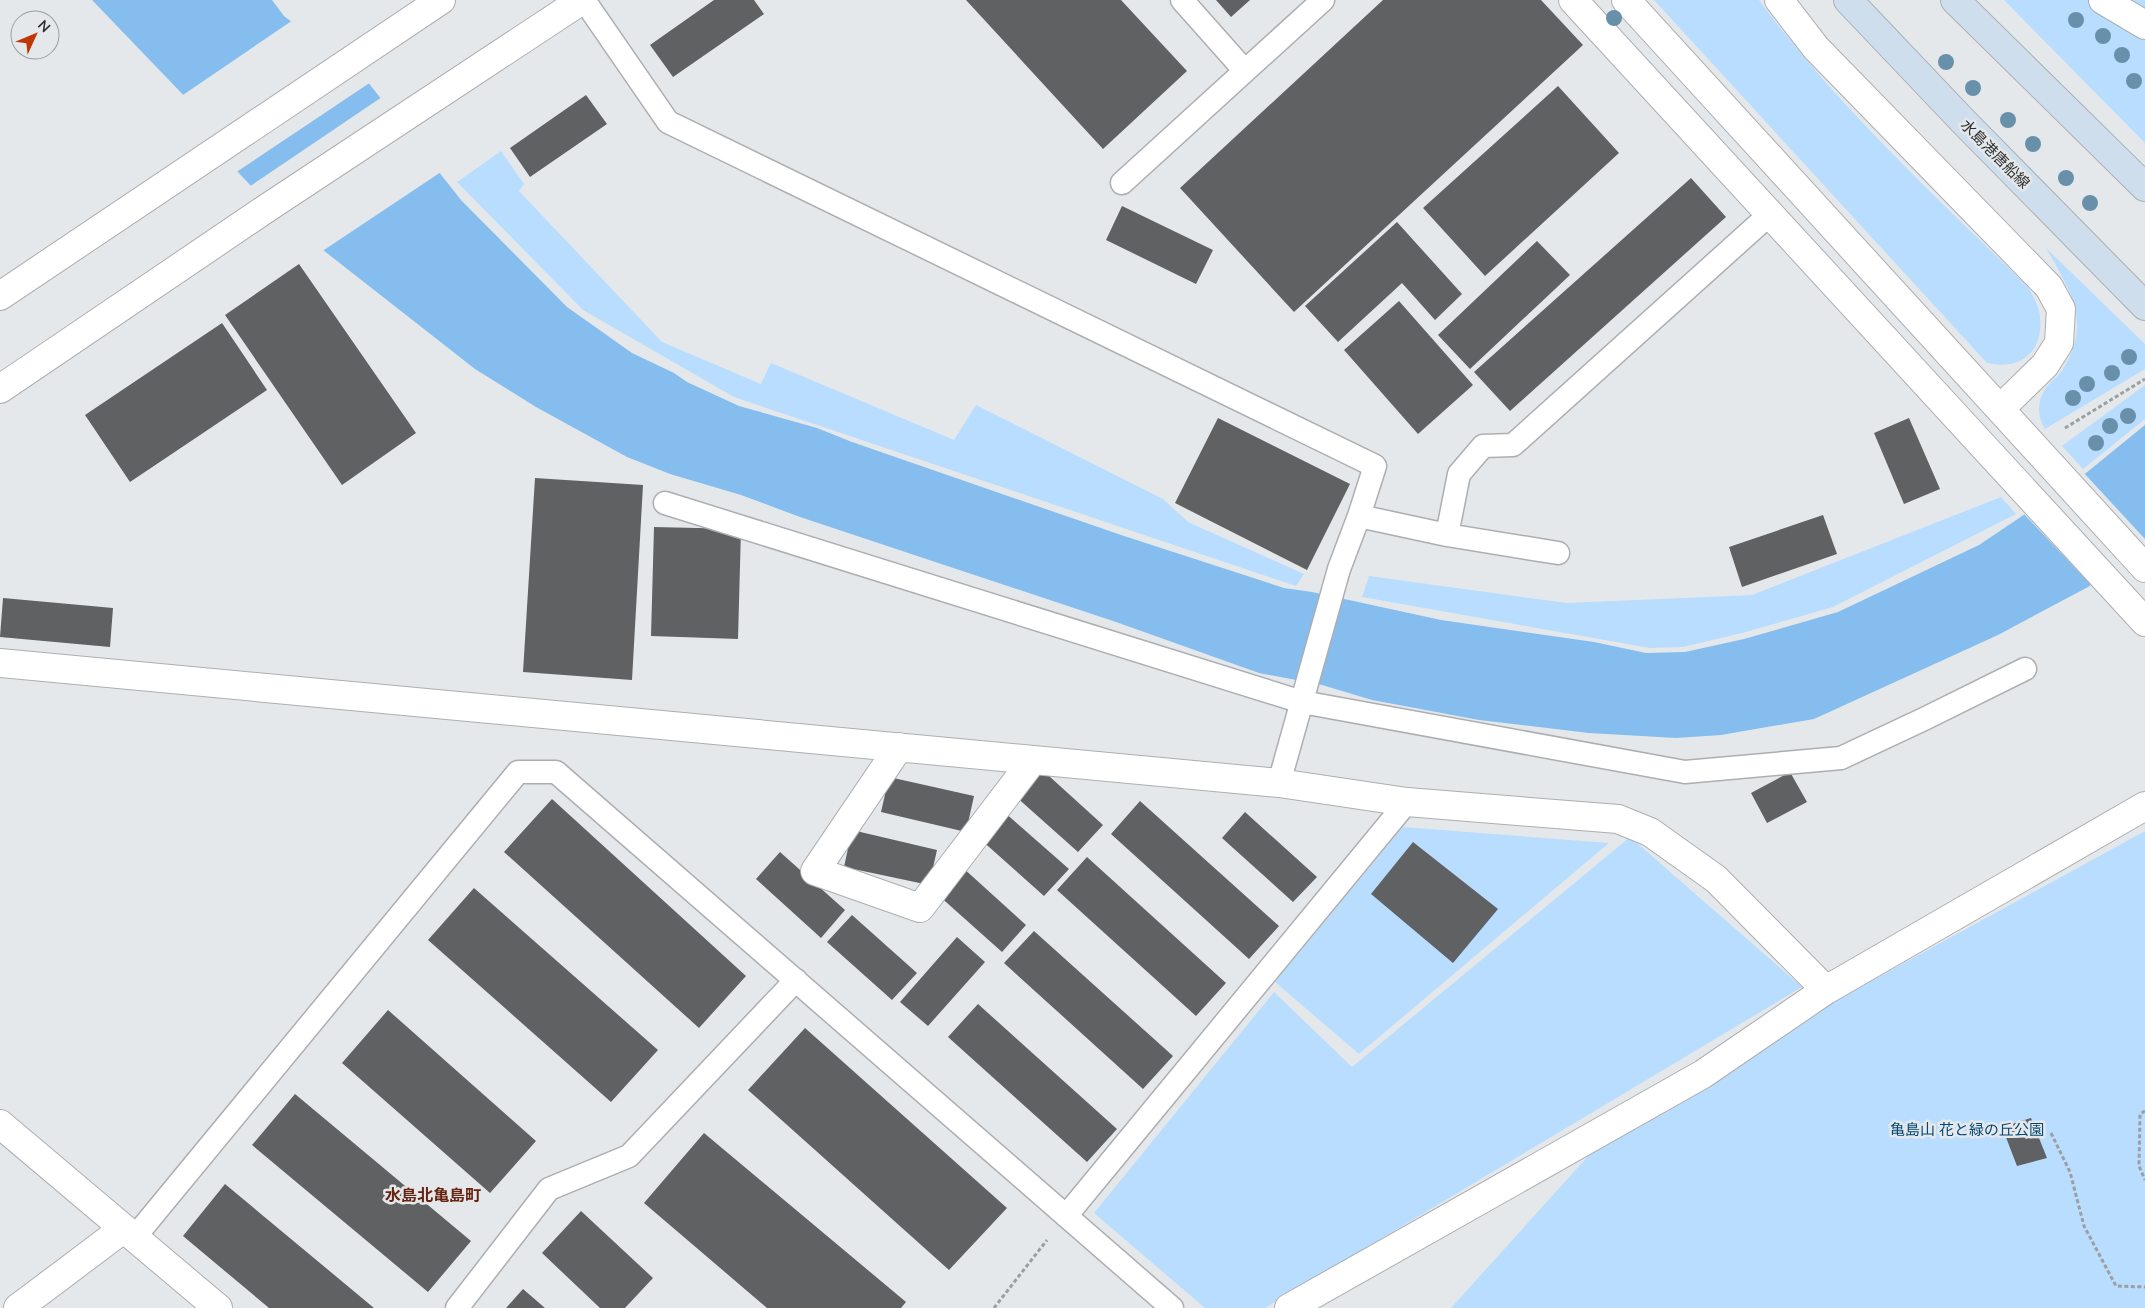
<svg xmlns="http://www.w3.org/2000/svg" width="2145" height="1308" font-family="Mulish,'Noto Sans JP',sans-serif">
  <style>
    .green { fill: #b9ddfe }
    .water { fill: #85bdef }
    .pier { fill: #e5e8ea }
    .building { fill: #5f6163 }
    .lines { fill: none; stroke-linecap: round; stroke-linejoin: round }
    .service-casing { stroke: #acaeb1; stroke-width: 25 }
    .pedestrian-casing { stroke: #acaeb1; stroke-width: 30 }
    .minor-casing { stroke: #acaeb1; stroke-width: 30 }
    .tertiary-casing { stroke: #acaeb1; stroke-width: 30 }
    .secondary-casing { stroke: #acaeb1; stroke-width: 30 }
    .path { stroke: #9c9fa0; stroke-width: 3; stroke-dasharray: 4 2.5; stroke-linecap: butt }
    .service { stroke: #fff; stroke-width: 22 }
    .pedestrian { stroke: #fff; stroke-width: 28 }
    .minor { stroke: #fff; stroke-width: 28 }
    .tertiary { stroke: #fff; stroke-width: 28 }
    .secondary { stroke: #cedeec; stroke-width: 28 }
    .tree { fill: #6990aa }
    .labels { text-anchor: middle; stroke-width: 5; stroke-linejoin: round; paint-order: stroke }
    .street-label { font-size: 15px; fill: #2c2d2e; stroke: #e5e8ea }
    .park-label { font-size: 15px; fill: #034875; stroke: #e5e8ea }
    .neighbourhood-label { font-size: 16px; font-weight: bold; fill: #652310; stroke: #e5e8ea }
  </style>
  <rect width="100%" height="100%" fill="#e5e8ea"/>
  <path class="green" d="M 1654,0 L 1759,0 C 1837,106 1934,195 2028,287 C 2033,296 2039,306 2040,316 C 2044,352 2020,371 1987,363 Z
    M 2004,0 L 2145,0 L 2145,143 Z
    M 501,151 L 524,184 L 519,191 L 662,342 L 761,384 L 771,363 L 954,440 L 976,405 L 1163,499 L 1188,522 L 1304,574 L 1296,586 L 734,397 L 583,310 L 457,182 Z
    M 2046,248 L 2145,344 L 2145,369 L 2045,429 C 2037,417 2037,401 2045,389 C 2050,382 2058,377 2063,369 C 2071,356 2077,341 2077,325 C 2077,298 2059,271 2046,248 Z
    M 2145,385 L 2145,419 L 2083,469 L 2062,446 Z
    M 2001,497 L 2016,514 L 1833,607 L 1742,633 L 1683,647 L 1650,648 L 1362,597 L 1369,576 L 1567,603 L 1752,595 Z
    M 1403,827 L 1609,843 L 1359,1054 L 1275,982 Z
    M 2145,831 L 2145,1308 L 1451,1308 L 1590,1154 L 1674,1089 Z
    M 1630,837 L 1802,987 L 1265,1308 L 1205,1308 L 1094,1213 L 1274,992 L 1352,1067 Z"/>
  <path class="water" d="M 92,0 L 272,0 L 284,16 L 367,81 L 461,200 L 567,307 L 632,353 L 674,373 L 687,382 L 739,406 L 817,428 L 852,442 L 1121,535 L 1284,588 L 1312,592 L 1441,620 L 1594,642 L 1646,653 L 1685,652 L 1744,639 L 1838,612 L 1979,545 L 2086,473 L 2145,425 L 2145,549 L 2088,587 L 1998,635 L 1814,719 L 1721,735 L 1676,738 L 1589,733 L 1479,720 L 1372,700 L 1322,685 L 1259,673 L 1116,622 L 800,517 L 741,495 L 670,474 L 627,457 L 536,407 L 475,369 L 323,250 L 251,186 L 237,171 L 191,103 Z"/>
  <path class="pier" d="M 293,20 L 371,82 L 235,173 L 189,105 L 180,97 Z
    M 382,97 L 441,172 L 321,252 L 249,187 Z
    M 2083,472 L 2145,539 L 2145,552 L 2093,587 L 2023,513 Z"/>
  <path class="building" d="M 714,0 L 754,0 L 764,14 L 673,77 L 650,45 Z
    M 966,0 L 1121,0 L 1187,71 L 1103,149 Z
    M 1216,0 L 1250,0 L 1231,17 Z
    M 1383,0 L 1541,0 L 1583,45 L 1294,312 L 1180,188 Z
    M 1558,86 L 1619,153 L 1485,276 L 1423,208 Z
    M 586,95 L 607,124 L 530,177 L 510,148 Z
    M 1691,178 L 1726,217 L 1510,411 L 1474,372 Z
    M 1122,206 L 1213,250 L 1196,284 L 1106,240 Z
    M 1397,222 L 1462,294 L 1435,320 L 1402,283 L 1338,342 L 1305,306 Z
    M 1537,241 L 1570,275 L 1470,369 L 1438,335 Z
    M 299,264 L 416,433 L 342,485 L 225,315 Z
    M 1399,301 L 1473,385 L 1418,434 L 1344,350 Z
    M 222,323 L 267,390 L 130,482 L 85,415 Z
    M 1218,418 L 1350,484 L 1307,570 L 1175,503 Z
    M 1909,418 L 1940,489 L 1904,504 L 1874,433 Z
    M 535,478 L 643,485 L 632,680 L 523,672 Z
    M 1823,515 L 1837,554 L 1742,587 L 1729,547 Z
    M 654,527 L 741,529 L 738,639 L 651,636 Z
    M 3,598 L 113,608 L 110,647 L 0,637 Z
    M 1038,766 L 1103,825 L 1078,852 L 1013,794 Z
    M 1790,772 L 1807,802 L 1767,823 L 1751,793 Z
    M 889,777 L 974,796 L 966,832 L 881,812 Z
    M 552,799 L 746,976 L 699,1028 L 504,852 Z
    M 1140,801 L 1279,926 L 1249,959 L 1111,834 Z
    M 1003,811 L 1069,869 L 1044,896 L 979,838 Z
    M 1245,812 L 1317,877 L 1293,902 L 1222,838 Z
    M 852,830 L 937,850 L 929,885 L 844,867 Z
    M 1413,842 L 1498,909 L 1453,963 L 1371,894 Z
    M 780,852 L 845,910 L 821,938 L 756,879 Z
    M 1087,857 L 1226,983 L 1196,1016 L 1057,890 Z
    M 962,867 L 1026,925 L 1002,952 L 937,894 Z
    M 474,888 L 658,1050 L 611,1102 L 428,940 Z
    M 852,915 L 917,973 L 892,1000 L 827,942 Z
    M 1034,931 L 1173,1056 L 1143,1089 L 1004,963 Z
    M 957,937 L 985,962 L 928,1026 L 900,1002 Z
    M 978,1004 L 1117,1129 L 1087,1162 L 948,1037 Z
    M 388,1010 L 536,1141 L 490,1193 L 342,1063 Z
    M 805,1028 L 1007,1208 L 949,1270 L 748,1090 Z
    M 295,1094 L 471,1241 L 428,1292 L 252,1145 Z
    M 2031,1118 L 2047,1158 L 2017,1166 L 2002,1127 Z
    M 704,1133 L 906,1302 L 901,1308 L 767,1308 L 644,1203 Z
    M 225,1184 L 374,1308 L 269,1308 L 183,1236 Z
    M 581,1211 L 653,1278 L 625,1308 L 600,1308 L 542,1253 Z
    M 523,1289 L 545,1308 L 506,1308 Z"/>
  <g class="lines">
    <g class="service-casing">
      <path id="service" d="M 584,0 L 668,122 L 1375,466 L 1359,516 L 1447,535 L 1558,553
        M 1182,0 L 1245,71
        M 1122,183 L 1323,0
        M 665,503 L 1302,702 L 1685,772 L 1841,758 L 1924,719 L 2025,669
        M 1447,535 L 1459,474 L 1483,446 L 1513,445 L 1770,214
        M 1279,783 L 1339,569 L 1359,516
        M 1066,1216 L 1407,802
        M 134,1238 L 518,772 L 556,772 L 1172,1308
        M 457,1308 L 549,1189 L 629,1156 L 796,980"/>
    </g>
    <g class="pedestrian-casing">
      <path id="pedestrian" d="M 1573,0 L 2145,622
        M 2103,0 L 2145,25"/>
    </g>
    <g class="minor-casing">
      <path id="minor" d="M 1626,0 L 2145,568
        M 1779,0 L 1816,48 L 2049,287 L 2061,309 L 2059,343 L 2045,365 L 2000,409
        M 0,663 L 1279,783 L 1407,802 L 1618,819 L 1650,832 L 1716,879 L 1826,990
        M 899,747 L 815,871 L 920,908 L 1033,760
        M 0,1124 L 218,1308
        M 18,1308 L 123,1229
        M 1289,1308 L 1703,1074 L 1826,990 L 2145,806"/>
    </g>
    <g class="tertiary-casing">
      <path id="tertiary" d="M 0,296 L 441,0
        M 0,389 L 267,208 L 582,0"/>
    </g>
    <g class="secondary-casing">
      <path id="secondary" d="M 1848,0 L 1962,120 L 2145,306
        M 1955,0 L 2145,187"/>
    </g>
    <path class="path" d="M 2065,428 L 2145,379
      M 2145,1111 L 2140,1114 L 2139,1166 L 2145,1180
      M 2051,1133 L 2070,1172 L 2084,1226 L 2116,1286 L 2145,1287
      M 994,1308 L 1047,1240"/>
    <use href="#service" class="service"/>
    <use href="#pedestrian" class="pedestrian"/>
    <use href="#minor" class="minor"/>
    <use href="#tertiary" class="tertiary"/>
    <use href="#secondary" class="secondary"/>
  </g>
  <g class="tree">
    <circle cx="1614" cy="18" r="8"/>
    <circle cx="2076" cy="20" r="8"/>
    <circle cx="2103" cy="36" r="8"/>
    <circle cx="2122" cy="55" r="8"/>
    <circle cx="1946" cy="62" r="8"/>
    <circle cx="2134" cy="81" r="8"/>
    <circle cx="1973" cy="88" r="8"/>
    <circle cx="2008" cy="120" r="8"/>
    <circle cx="2033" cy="144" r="8"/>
    <circle cx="2066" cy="178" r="8"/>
    <circle cx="2090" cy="203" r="8"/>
    <circle cx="2129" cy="357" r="8"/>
    <circle cx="2112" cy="373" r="8"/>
    <circle cx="2087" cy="384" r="8"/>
    <circle cx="2073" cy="398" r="8"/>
    <circle cx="2128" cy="416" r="8"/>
    <circle cx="2110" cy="426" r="8"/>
    <circle cx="2096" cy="443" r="8"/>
  </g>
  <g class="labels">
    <g class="street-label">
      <text transform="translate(1995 154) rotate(45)" y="5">水島港唐船線</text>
    </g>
    <g class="park-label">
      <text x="1967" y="1135">亀島山 花と緑の丘公園</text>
    </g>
    <g class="neighbourhood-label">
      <text x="433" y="1201">水島北亀島町</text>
    </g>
  </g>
  <g transform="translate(35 35) rotate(46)"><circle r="24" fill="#e5e8ea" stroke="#9b9d9f"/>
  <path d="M0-4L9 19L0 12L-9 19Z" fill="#c03706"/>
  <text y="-8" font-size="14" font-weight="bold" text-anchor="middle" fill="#2c2d2e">N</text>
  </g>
</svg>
